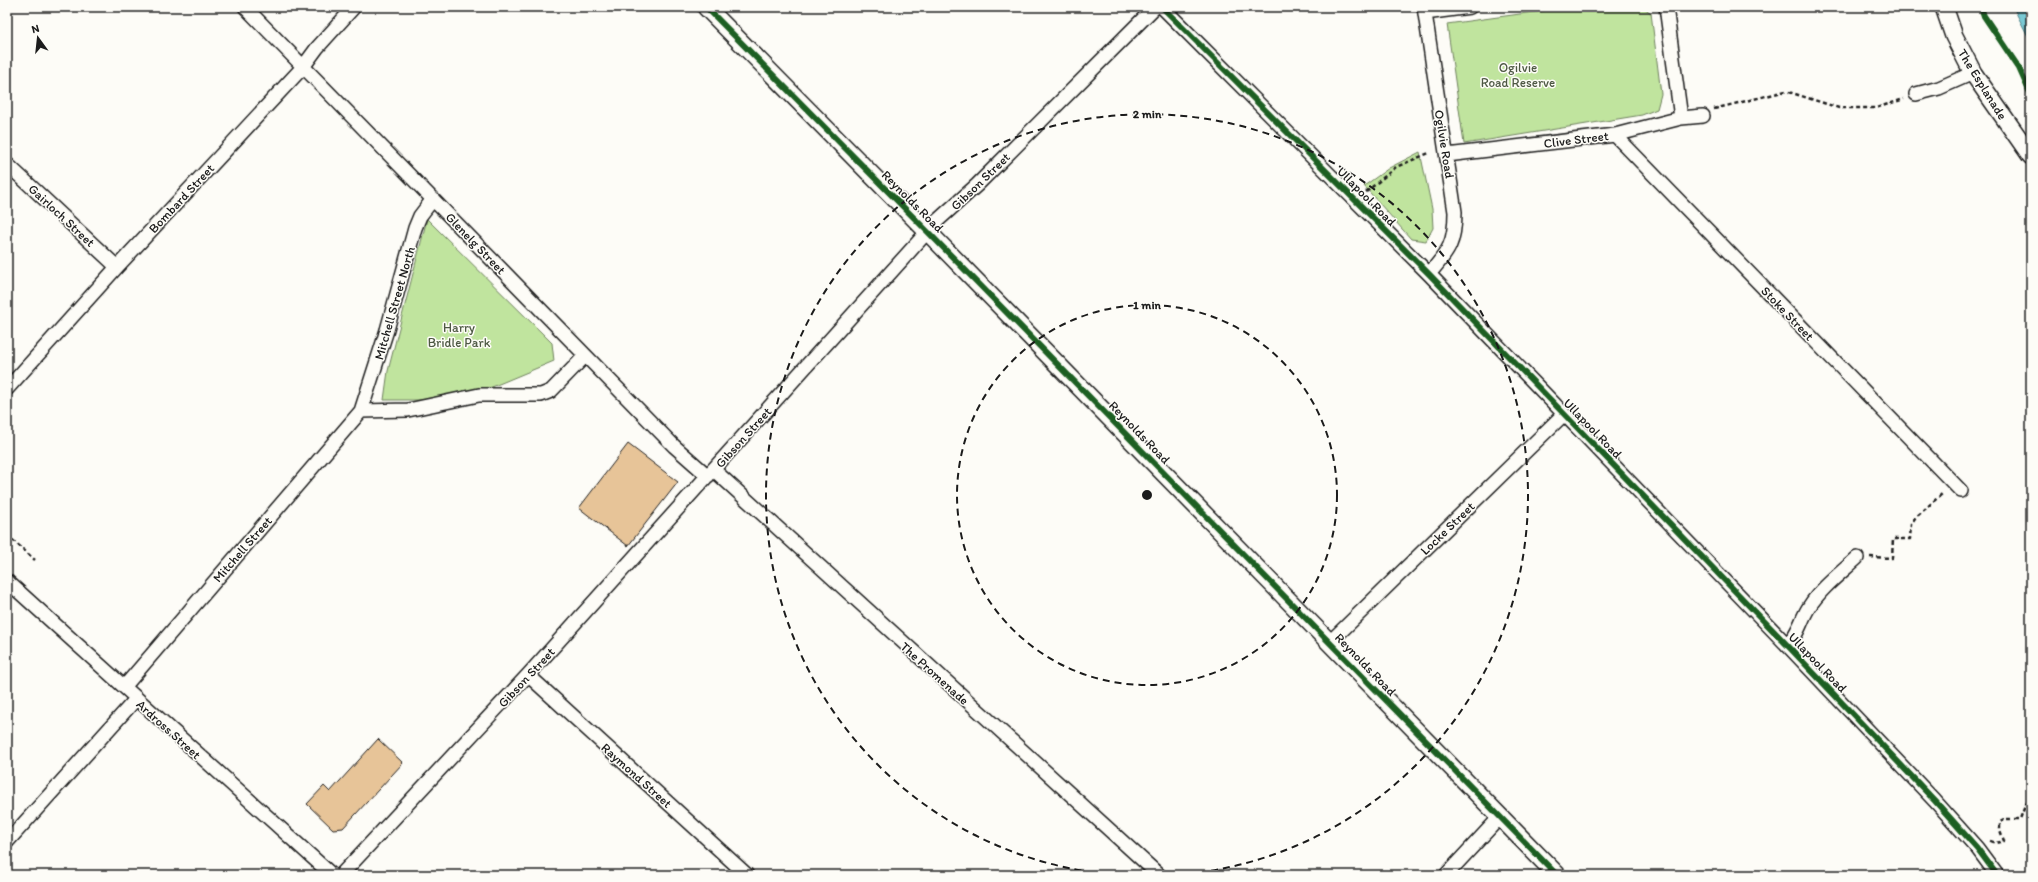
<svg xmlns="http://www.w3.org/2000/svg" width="2038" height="882" font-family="Itim,sans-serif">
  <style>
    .green { fill: #c0e49e; stroke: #6e805d }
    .water { fill: #79c9d4; stroke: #54848a }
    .building { fill: #e7c498; stroke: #1c1c1c }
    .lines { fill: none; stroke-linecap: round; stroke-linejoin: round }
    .minor-casing { stroke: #1c1c1c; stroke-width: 16 }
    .tertiary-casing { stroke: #1c1c1c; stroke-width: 20 }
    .path { stroke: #1c1c1c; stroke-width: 2.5; stroke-dasharray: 4 3; stroke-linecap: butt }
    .minor { stroke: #fdfcf7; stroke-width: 13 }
    .tertiary { stroke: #fdfcf7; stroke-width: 17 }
    .cycleway-casing { stroke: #fdfcf7; stroke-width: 8 }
    .cycleway { stroke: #1b5e20; stroke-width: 6 }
    .ring { fill: none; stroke: #1c1c1c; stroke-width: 2; stroke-dasharray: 7 5 }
    .labels { text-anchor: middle; stroke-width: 3; stroke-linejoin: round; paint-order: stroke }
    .park-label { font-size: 13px; fill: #4d5843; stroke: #fdfcf7 }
    .street-label { font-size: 13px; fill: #1c1c1c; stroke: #fdfcf7 }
    .centre { fill: #1c1c1c; stroke: #fdfcf7; stroke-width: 2 }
    .ring-label { font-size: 12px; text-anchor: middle; font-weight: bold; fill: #1c1c1c; stroke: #fdfcf7; stroke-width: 3; stroke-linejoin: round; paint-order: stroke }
  </style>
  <rect width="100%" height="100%" fill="#fdfcf7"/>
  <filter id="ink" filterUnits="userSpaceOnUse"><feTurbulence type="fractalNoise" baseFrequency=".025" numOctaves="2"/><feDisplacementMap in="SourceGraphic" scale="8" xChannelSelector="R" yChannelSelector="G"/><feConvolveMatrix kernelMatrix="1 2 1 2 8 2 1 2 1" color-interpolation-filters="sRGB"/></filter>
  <g filter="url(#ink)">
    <path class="green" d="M 1571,7 L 1643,7 L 1651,13 L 1661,94 L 1657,109 L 1642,115 L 1464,144 L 1447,24 Z
      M 1420,152 L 1432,209 L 1433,228 L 1426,241 L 1411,239 L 1364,186 L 1389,168 Z
      M 427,219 L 552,343 L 554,361 L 487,389 L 432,400 L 384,400 L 388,371 Z"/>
    <path class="water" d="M 2013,7 L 2031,7 L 2031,42 Z"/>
    <path class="building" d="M 628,444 L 678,482 L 628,546 L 579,508 Z
      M 378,739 L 403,763 L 343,828 L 333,829 L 307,804 L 324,786 L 330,792 Z"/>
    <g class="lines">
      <g class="minor-casing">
        <path id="minor" d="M 245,7 L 674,446 L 708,476
          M 1162,7 L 1429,274 L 1790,648 L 1935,801 L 1977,848 L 1997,875
          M 1424,7 L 1455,212 C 1455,243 1449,251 1429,274
          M 1666,7 L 1681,118
          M 1425,13 L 1470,7
          M 1916,94 L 1939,88 L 1973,73
          M 1615,135 L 1961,491
          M 1447,155 L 1615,135 L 1681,118 L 1703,116
          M 7,164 L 117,267
          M 7,389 L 117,267 L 303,67 L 317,48 L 354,7
          M 361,411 L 408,410 L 479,395 L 541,395 L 551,391 L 585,356
          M 714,470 L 1159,875
          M 7,581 L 332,875
          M 1330,642 L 1564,414
          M 1787,645 C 1800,632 1800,621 1809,607 C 1821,588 1841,573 1857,558
          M 528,675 L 747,875
          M 124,687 L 361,411 L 387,330 L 415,228 L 420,216 L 433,199
          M 7,842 L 136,699
          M 341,875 L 528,675 L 937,221 L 977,185 L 1155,7
          M 1446,875 L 1500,817"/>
      </g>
      <g class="tertiary-casing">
        <path id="tertiary" d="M 706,7 L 928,232 L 1557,875
          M 1944,7 L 1954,36 L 1973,73 L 2031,156"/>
      </g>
      <path class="path" d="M 1714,109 L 1786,91 L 1839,108 L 1876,108 L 1904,99
        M 1366,192 L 1396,167 L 1429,153
        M 7,535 L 35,560
        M 1870,557 L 1892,558 L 1893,539 L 1910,539 L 1911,524 L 1915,518 L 1943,493
        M 1990,841 L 1996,843 L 2004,841 L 2000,830 L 2000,822 L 2006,819 L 2020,819 L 2025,806 L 2031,797"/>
      <use href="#minor" class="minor"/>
      <use href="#tertiary" class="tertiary"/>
      <g class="cycleway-casing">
        <path id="cycleway" d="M 706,7 L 928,232 L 1557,875
          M 1162,7 L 1429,274 L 1790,648 L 1935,801 L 1977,848 L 1997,875
          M 1981,7 L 1984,16 L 2019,68 L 2031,95"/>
      </g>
      <use href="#cycleway" class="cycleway"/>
    </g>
  </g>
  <g class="ring">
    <circle cx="1147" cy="495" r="190"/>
    <path d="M1117 875A381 381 0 1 1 1177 875"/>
  </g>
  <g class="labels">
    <g class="park-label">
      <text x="1518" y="72">Ogilvie<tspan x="1518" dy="15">Road Reserve</tspan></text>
      <text x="459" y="332">Harry<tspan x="459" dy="15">Bridle Park</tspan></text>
    </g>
    <g class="street-label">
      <text transform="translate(1983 84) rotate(58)" y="5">The Esplanade</text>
      <text transform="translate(1576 139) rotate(-7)" y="5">Clive Street</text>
      <text transform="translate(1445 144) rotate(81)" y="5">Ogilvie Road</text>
      <text transform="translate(980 181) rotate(-44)" y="5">Gibson Street</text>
      <text transform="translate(1367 196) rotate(45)" y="5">Ullapool Road</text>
      <text transform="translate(181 198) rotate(-47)" y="5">Bombard Street</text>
      <text transform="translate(913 201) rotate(45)" y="5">Reynolds Road</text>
      <text transform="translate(62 215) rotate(43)" y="5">Gairloch Street</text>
      <text transform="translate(476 243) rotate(46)" y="5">Glenelg Street</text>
      <text transform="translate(394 303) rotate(-74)" y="5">Mitchell Street North</text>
      <text transform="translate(1788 313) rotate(46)" y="5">Stoke Street</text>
      <text transform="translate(1593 428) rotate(46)" y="5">Ullapool Road</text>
      <text transform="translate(1140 432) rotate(46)" y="5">Reynolds Road</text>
      <text transform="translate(743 437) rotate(-48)" y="5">Gibson Street</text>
      <text transform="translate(1447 528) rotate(-44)" y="5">Locke Street</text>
      <text transform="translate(242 549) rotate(-49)" y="5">Mitchell Street</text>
      <text transform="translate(1818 662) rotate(46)" y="5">Ullapool Road</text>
      <text transform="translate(1366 664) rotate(46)" y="5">Reynolds Road</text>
      <text transform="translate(935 673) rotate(42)" y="5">The Promenade</text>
      <text transform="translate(526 677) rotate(-47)" y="5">Gibson Street</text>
      <text transform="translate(169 729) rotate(42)" y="5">Ardross Street</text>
      <text transform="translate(637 775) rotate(42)" y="5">Raymond Street</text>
    </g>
  </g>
  <circle cx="1147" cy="495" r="6" class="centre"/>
  <g class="ring-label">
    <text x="1147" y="118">2 min</text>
    <text x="1147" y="309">1 min</text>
  </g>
  <rect width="2038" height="882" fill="none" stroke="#fdfcf7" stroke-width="24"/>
  <rect x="12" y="12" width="2014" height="858" fill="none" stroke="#1c1c1c" stroke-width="1.5" filter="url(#ink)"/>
  <g transform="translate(38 38) rotate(345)" stroke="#fdfcf7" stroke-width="3" paint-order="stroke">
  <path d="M0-3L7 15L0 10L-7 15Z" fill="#1c1c1c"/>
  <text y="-6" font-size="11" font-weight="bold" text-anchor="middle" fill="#1c1c1c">N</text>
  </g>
</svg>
